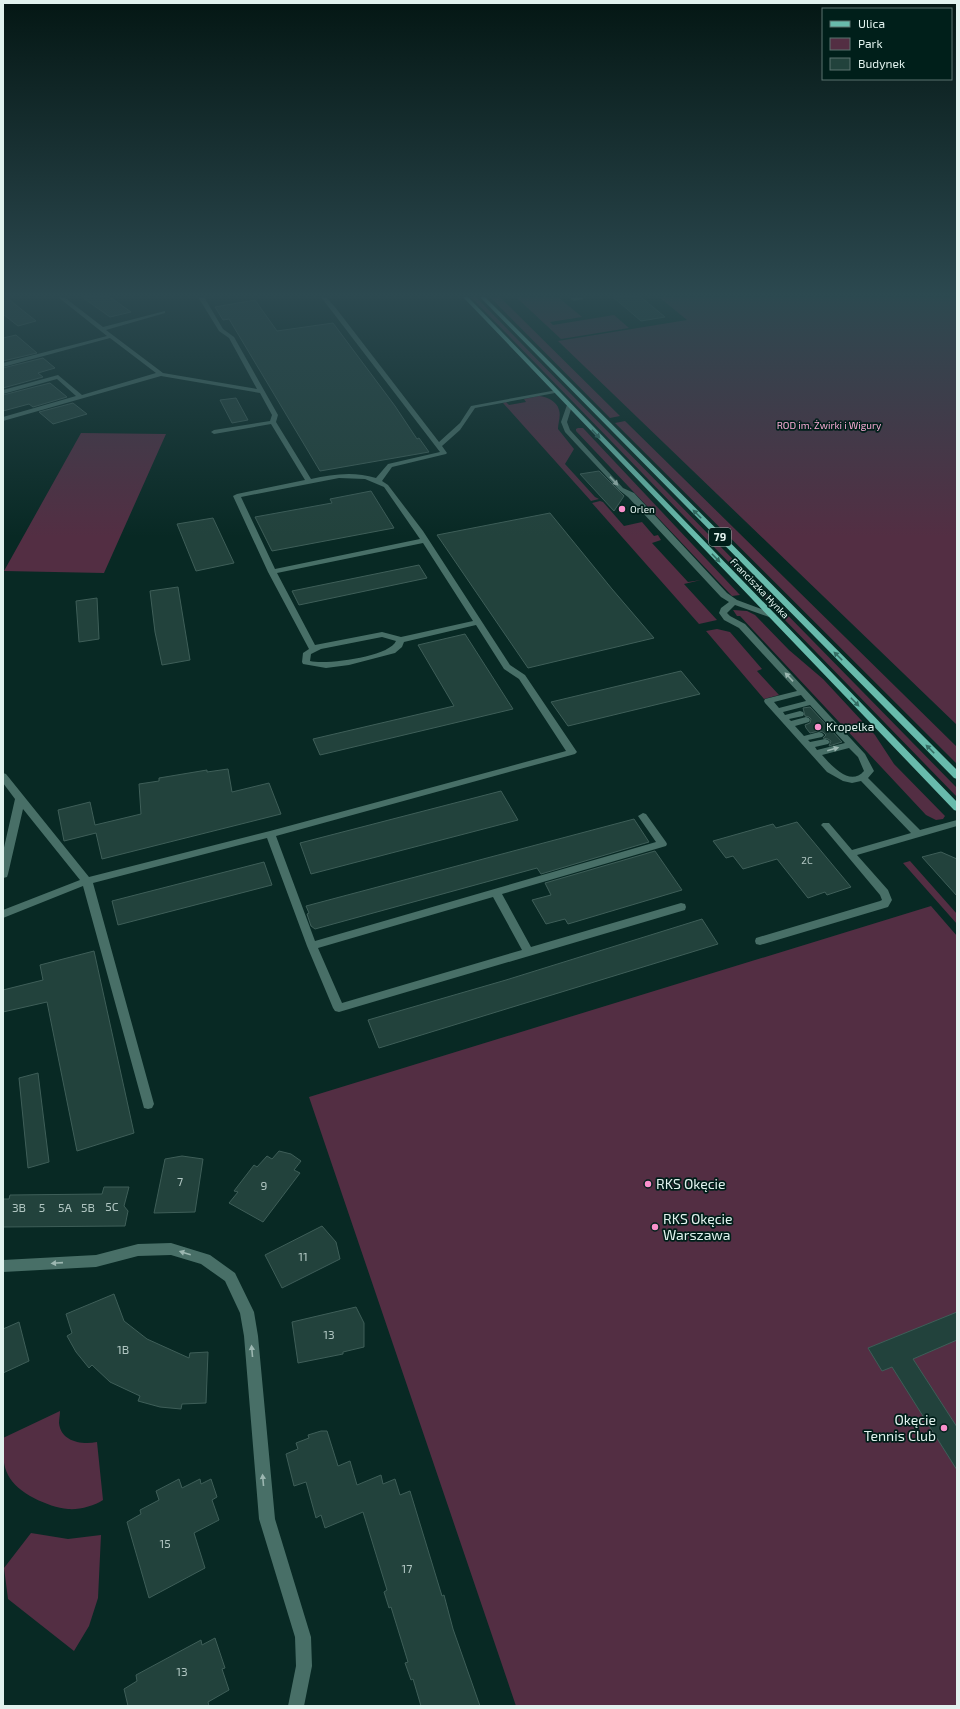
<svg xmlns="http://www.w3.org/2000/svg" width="960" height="1709" font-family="'Exo 2',sans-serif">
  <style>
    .green { fill: #532e43 }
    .building { fill: #22423c; stroke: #3e5e58 }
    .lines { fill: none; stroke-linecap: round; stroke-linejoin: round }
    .lane { fill: #486f67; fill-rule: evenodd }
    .primary { fill: #68bbac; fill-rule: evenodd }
    .oneway { fill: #346d63 }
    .oneway2 { fill: #9cb7b1 }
    .poi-dot { fill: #f890cb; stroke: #001f1a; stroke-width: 1.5 }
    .labels { text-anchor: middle; stroke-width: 3.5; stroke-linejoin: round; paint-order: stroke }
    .far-park-label { font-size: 10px; fill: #f9acd6; stroke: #001f1a }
    .far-poi-label { font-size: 10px; fill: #e1f2ee; stroke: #001f1a; text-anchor: start }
    .far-street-label { font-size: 10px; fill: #e1f2ee; stroke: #001f1a }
    .number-label { font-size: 10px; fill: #b1c6c2 }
    .shield { fill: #001f1a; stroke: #9eb3ae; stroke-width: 1 }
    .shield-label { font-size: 11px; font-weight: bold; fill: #e1f2ee }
    .poi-label { font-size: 12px; fill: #e1f2ee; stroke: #001f1a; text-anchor: start }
    .near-number-label { font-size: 12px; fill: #b1c6c2 }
    .near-poi-label { font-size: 14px; fill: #e1f2ee; stroke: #001f1a; text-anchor: start }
  </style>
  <rect width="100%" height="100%" fill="#082924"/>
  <path class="green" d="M 471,297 L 476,297 L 957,788 L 957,797 Z
    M 490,297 L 500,297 L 620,416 L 610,418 Z
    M 516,297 L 558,297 L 582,317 L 550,322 L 553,325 L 614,315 L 629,328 L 561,339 Z
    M 659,297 L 957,298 L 957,725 L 558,341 L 687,320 Z
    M 539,396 C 547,397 557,401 559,410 C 561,416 558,423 558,429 L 574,449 L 565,464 L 595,497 L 599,499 L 591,501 L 503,403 L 506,402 L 509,405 L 526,402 L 524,399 Z
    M 625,421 L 957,747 L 957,764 L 615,423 Z
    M 578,428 L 583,428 L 740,595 L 732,596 L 576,431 L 576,429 Z
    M 81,433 L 166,434 L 104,573 L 4,571 Z
    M 600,501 L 603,502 L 624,526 L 642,522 L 654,536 L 658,535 L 661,540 L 652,543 L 688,582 L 701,580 L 684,584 L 717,620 L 699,624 L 592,503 Z
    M 733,610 L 747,611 L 755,615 L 789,650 L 823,679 L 875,735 L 894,764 L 945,816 L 943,819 L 936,820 L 926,815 L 740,616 L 737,616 Z
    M 717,629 L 730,632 L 762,669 L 757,671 L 779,695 L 764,699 L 706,631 Z
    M 910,861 L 957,914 L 957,924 L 903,863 Z
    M 931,906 L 957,936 L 957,1706 L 516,1706 L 309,1097 Z
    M 60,1411 C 60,1415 59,1419 59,1423 C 61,1442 82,1445 97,1442 L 103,1500 C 94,1506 79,1510 68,1509 C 48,1507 17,1493 8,1475 C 2,1463 3,1451 3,1438 Z
    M 31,1533 L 68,1539 L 101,1535 L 98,1598 L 89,1626 L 74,1651 L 8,1599 L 4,1568 Z"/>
  <path class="building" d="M 3,297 L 6,297 L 36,321 L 18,326 L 3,314 Z
    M 82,297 L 110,297 L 131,312 L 110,317 Z
    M 613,297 L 641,297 L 665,317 L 641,321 Z
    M 255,300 L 277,331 L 333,323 L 395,406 L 417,439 L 419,438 L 429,452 L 320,471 L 229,319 L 223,320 L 215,307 Z
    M 16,335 L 37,353 L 3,361 L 3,338 Z
    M 43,358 L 55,368 L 38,373 L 43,377 L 3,388 L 3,368 Z
    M 50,383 L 67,397 L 33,407 L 29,404 L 3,411 L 3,395 Z
    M 236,398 L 248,420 L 232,423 L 220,400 Z
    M 73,403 L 87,414 L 53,424 L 39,412 Z
    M 599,471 L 624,496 L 614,511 L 580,474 Z
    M 371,491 L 394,528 L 272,551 L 255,517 L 332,503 L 330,499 Z
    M 550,513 L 612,589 L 654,638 L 528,668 L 437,535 Z
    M 213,518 L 234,563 L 196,571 L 177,524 Z
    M 419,565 L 427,578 L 299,605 L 292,591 Z
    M 178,587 L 190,660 L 162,665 L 155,632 L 150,591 Z
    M 97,598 L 99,639 L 79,642 L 76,601 Z
    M 465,634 L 513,709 L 320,755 L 313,739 L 454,706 L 418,645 Z
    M 681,671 L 700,694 L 568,726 L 551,702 Z
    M 810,707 L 842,742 L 829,746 L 831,741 L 828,739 L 823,738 L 826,735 L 823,732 L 819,731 L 810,733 L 806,728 L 805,725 L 810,723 L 811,719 L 809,717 L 805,716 L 803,708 Z
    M 228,769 L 232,792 L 269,783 L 281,814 L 102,859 L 96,833 L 64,841 L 58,810 L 90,802 L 95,825 L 141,814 L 139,784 L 159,781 L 159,778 L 207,770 L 207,772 Z
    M 501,791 L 518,820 L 311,874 L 300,843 Z
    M 634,819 L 649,842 L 541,874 L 537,868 L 315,929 L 311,926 L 307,914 L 309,913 L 306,906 Z
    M 797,822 L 851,887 L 827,895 L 825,892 L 808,898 L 777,859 L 743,869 L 733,856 L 726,858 L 713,841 L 773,824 L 776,828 Z
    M 655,851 L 682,890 L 568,924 L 565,919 L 546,924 L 532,900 L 551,895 L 545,883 Z
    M 941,852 L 957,859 L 957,896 L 922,857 Z
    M 264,862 L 272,885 L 118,925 L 112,901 Z
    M 702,919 L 718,944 L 379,1048 L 368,1020 L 506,980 Z
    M 94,951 L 134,1133 L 77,1151 L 47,1002 L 3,1012 L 3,990 L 43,980 L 40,965 Z
    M 38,1073 L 49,1162 L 28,1168 L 19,1078 Z
    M 279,1151 L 291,1154 L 301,1161 L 294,1170 L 300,1173 L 263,1222 L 229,1203 L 238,1192 L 234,1191 L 254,1165 L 257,1167 L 267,1156 L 272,1159 Z
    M 182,1156 L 203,1159 L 195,1212 L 154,1213 L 165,1159 Z
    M 104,1187 L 129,1187 L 124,1206 L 128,1211 L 125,1226 L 3,1227 L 3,1199 L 9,1199 L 10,1195 L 102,1194 Z
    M 322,1226 L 336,1242 L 340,1259 L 282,1288 L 265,1255 Z
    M 114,1294 L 124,1321 L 147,1339 L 189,1358 L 190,1353 L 208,1352 L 206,1403 L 182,1404 L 181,1409 L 160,1407 L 138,1401 L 140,1396 L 110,1382 L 92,1365 L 89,1368 L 76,1352 L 67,1336 L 72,1333 L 66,1314 Z
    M 356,1307 L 364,1323 L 364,1347 L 343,1352 L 343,1354 L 298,1363 L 292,1322 Z
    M 957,1312 L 957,1340 L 913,1359 L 957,1427 L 957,1470 L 892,1367 L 882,1371 L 868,1348 Z
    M 19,1322 L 29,1361 L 3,1373 L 3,1329 Z
    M 321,1431 L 327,1431 L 338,1466 L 350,1461 L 357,1485 L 381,1475 L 383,1484 L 395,1479 L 400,1495 L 410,1491 L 442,1596 L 444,1595 L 453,1629 L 480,1706 L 421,1706 L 413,1679 L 411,1680 L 405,1663 L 408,1662 L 391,1607 L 389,1608 L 384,1592 L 387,1590 L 363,1512 L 325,1528 L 321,1515 L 316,1518 L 306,1482 L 294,1486 L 286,1454 L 298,1449 L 296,1443 L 309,1438 L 308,1435 Z
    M 179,1479 L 182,1488 L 200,1479 L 201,1484 L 211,1479 L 217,1497 L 212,1500 L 219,1520 L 194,1533 L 205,1568 L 149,1598 L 127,1522 L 141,1514 L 140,1510 L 159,1500 L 156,1491 Z
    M 215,1638 L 225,1668 L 222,1669 L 229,1690 L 208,1702 L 209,1706 L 128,1706 L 124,1689 L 137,1681 L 136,1675 L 201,1640 L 202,1645 Z"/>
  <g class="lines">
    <path class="lane" d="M 58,297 L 64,297 L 103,327 L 165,311 L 165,313 L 106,330 L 163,373 L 257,389 L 229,338 L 219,331 L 198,297 L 204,297 L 223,329 L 234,337 L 278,415 L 276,422 L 311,479 C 333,474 354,471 376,478 L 388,464 L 440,452 L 321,297 L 326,297 L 335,307 L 439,442 L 460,423 L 471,406 L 557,390 L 557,392 L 555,393 L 475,408 L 460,430 L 442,446 L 447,453 L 446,454 L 392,467 L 382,481 L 388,485 L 423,531 L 510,665 L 525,675 L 577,752 L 575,754 L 276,836 L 315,941 L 656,842 L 638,816 L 643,813 L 646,814 L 666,842 L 667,844 L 666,846 L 502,894 L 531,947 L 681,903 L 685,904 L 686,907 L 685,910 L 339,1012 L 335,1011 L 333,1008 L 307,946 L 267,838 L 93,883 L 154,1104 L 152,1108 L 148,1109 L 144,1108 L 83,886 L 3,918 L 3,910 L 80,880 L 23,809 L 8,874 L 7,877 L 3,878 L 3,852 L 15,799 L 3,783 L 3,773 L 6,774 L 89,877 L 270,831 L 566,751 L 519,679 L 504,669 L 476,625 L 404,642 L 402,647 L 395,653 L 349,665 L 326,668 L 303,664 L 302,662 L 303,653 L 309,649 L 268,572 L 233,496 L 237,494 L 305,480 L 271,424 L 214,434 L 211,432 L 214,430 L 270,421 L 272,415 L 260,393 L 161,376 L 3,421 L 3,417 L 76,396 L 57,379 L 3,394 L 3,390 L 58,375 L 82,395 L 156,373 L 110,338 L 3,367 L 3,363 L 107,336 ZM 339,478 L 365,479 L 384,487 L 420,539 L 275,569 L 241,497 ZM 423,543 L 473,621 L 401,637 L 382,632 L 315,645 L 277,573 ZM 382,637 L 396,641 C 389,657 326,665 310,661 L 311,654 L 321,649 ZM 493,897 L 522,950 L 342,1003 L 318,948 Z
      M 572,297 L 582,297 L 583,299 L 574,301 L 571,299 Z
      M 567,405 L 572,406 L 567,422 L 570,430 L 623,488 L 634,493 L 727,593 L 737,600 L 775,614 L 776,616 L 772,618 L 735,605 L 727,613 L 730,616 L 745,624 L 865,754 L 874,771 L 868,778 L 920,830 L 957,820 L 957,826 L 857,855 L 888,890 L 892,900 L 888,907 L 760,945 L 756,944 L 755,941 L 756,938 L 880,901 L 882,900 L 880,895 L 823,827 L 821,825 L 823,823 L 829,823 L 852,850 L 911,833 L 861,781 L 852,783 L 843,781 L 827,772 L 765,703 L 764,701 L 765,699 L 797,691 L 739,628 L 724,620 L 719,613 L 721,608 L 729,602 L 721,597 L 628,497 L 619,490 L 565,432 L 561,422 ZM 801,695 L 806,701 L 779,708 L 774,702 ZM 810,705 L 845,743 L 817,750 L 815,747 L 828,744 L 830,742 L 828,740 L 825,739 L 810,742 L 808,740 L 822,737 L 824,735 L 822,733 L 819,732 L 804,736 L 795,726 L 809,722 L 810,720 L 809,718 L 806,717 L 791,721 L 789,719 L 803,716 L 804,714 L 803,712 L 800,711 L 785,715 L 783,712 ZM 849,748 L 858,757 L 864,771 C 850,787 832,766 822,755 Z
      M 171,1243 L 210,1255 L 235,1273 L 254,1312 L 258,1336 L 275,1519 L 311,1637 L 312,1666 L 304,1706 L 288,1706 L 296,1666 L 295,1637 L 259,1519 L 244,1336 L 240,1313 L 225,1281 L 201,1264 L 171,1255 L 138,1256 L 96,1267 L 3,1272 L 3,1260 L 96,1255 L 138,1244 Z"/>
    <path class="primary" d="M 463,297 L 468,297 L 957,802 L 957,811 L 954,810 Z
      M 480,297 L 485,297 L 957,770 L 957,779 L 954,778 Z"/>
  </g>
  <defs><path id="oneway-solid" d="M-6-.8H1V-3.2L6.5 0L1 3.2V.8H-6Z"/></defs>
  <g class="oneway">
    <use href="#oneway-solid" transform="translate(596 434) rotate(46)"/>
    <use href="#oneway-solid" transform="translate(697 514) rotate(-135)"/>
    <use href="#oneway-solid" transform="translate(716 558) rotate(46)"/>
    <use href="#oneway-solid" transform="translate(838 656) rotate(-135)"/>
    <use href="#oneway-solid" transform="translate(855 702) rotate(46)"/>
    <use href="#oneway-solid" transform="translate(930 749) rotate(-135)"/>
  </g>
  <g class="oneway2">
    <use href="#oneway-solid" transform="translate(614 481) rotate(47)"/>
    <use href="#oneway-solid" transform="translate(789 677) rotate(-133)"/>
    <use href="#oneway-solid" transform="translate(833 749) rotate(-16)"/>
    <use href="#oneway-solid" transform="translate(185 1253) rotate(-163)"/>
    <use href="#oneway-solid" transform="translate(57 1263) rotate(176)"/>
    <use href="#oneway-solid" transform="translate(252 1351) rotate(-95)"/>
    <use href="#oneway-solid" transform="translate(263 1480) rotate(-95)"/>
  </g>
  <linearGradient id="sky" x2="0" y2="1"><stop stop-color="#041714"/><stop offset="0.55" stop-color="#2c4950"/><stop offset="1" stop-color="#2c4950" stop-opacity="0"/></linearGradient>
  <rect width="960" height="537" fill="url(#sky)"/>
  <g class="poi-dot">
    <circle cx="622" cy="509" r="4"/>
    <circle cx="818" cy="727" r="4"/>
    <circle cx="648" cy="1184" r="4"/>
    <circle cx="655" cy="1227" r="4"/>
    <circle cx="944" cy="1428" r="4"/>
  </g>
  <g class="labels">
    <g class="far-park-label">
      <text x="829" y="429">ROD im. Żwirki i Wigury</text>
    </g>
    <g class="far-poi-label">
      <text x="630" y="513">Orlen</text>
    </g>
    <g class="far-street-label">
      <text transform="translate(760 588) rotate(46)" y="4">Franciszka Hynka</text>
    </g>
    <g class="number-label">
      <text x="807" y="864">2C</text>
    </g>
    <rect class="shield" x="709" y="528" width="22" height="18" rx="3"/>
    <g class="shield-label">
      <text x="720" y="541">79</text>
    </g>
    <g class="poi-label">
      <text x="826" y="731">Kropelka</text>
    </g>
    <g class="near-number-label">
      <text x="180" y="1186">7</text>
      <text x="264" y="1190">9</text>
      <text x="112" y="1211">5C</text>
      <text x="19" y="1212">3B</text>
      <text x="42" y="1212">5</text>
      <text x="65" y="1212">5A</text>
      <text x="88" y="1212">5B</text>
      <text x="303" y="1261">11</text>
      <text x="329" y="1339">13</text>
      <text x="123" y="1354">1B</text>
      <text x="165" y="1548">15</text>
      <text x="407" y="1573">17</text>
      <text x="182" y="1676">13</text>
    </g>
    <g class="near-poi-label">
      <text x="656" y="1189">RKS Okęcie</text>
      <text x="663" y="1224">RKS Okęcie<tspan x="663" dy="16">Warszawa</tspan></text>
      <text x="936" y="1425" text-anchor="end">Okęcie<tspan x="936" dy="16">Tennis Club</tspan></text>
    </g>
  </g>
  <rect width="960" height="1709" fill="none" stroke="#e1f2ee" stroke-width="8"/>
  <rect x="822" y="8" width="130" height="72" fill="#001f1a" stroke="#5a736f"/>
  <rect x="830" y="21" width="20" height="6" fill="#68bbac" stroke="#5a736f"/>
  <text x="858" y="28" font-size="12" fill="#e1f2ee">Ulica</text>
  <rect x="830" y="38" width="20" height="12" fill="#532e43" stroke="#5a736f"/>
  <text x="858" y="48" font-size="12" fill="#e1f2ee">Park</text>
  <rect x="830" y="58" width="20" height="12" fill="#22423c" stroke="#5a736f"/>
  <text x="858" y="68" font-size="12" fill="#e1f2ee">Budynek</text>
</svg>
